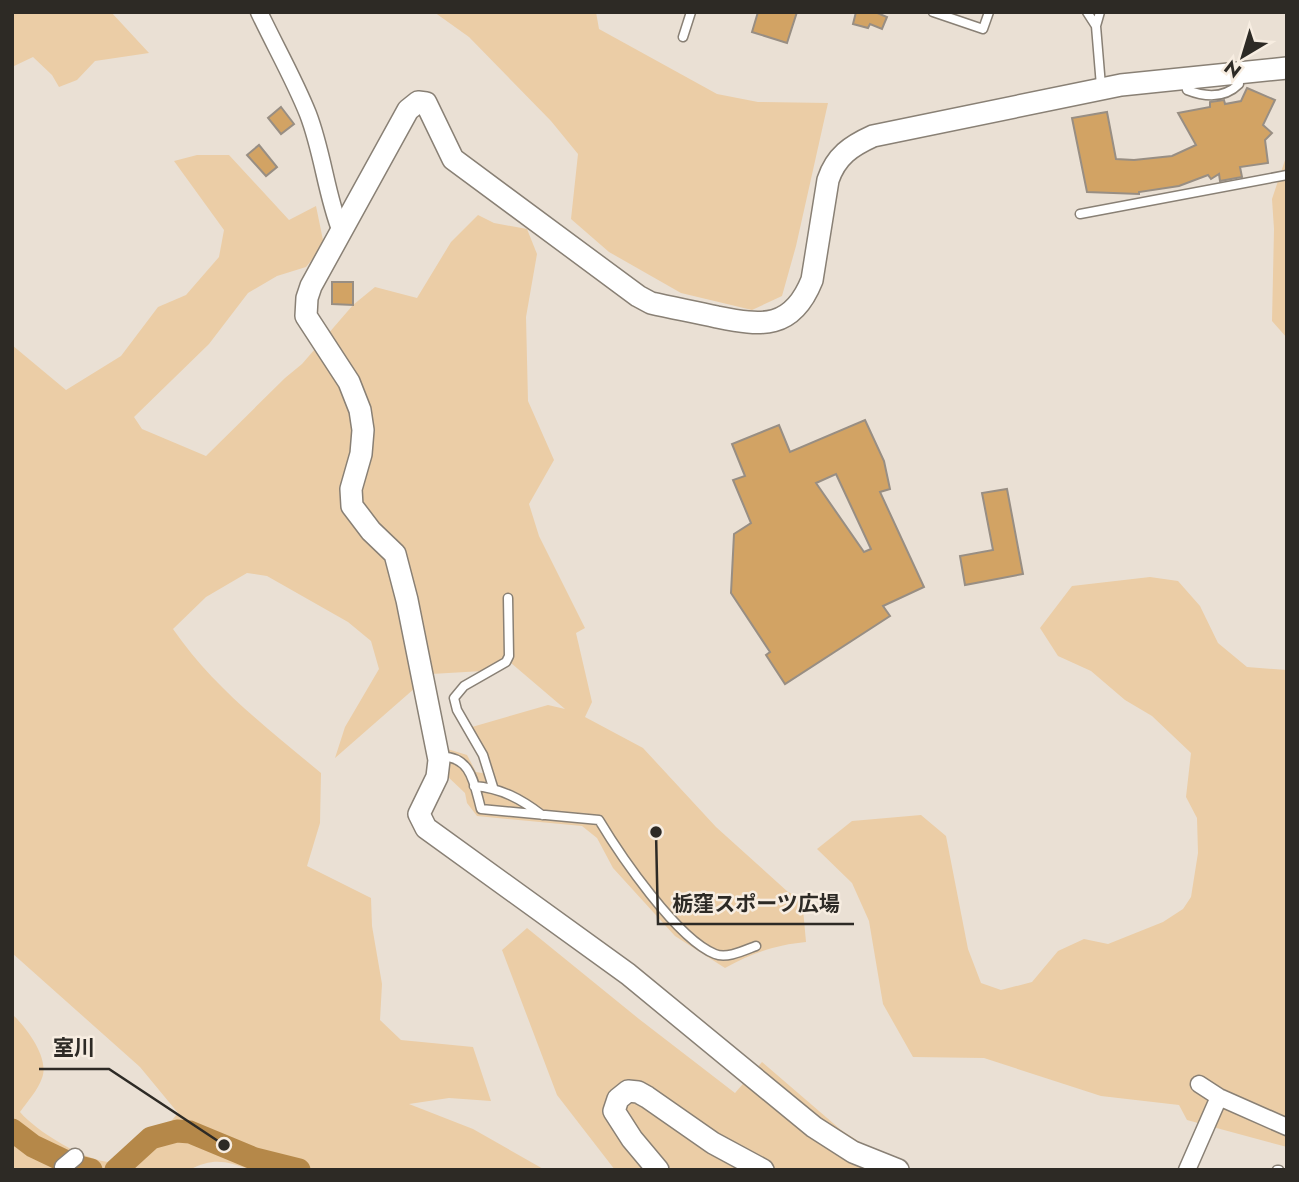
<svg xmlns="http://www.w3.org/2000/svg" width="1299" height="1182" font-family="Jost,'Noto Sans JP',sans-serif">
  <style>
    .green { fill: #ebcda6 }
    .lines { fill: none; stroke-linecap: round; stroke-linejoin: round }
    .river { stroke: #b58849; stroke-width: 23 }
    .building { fill: #d2a364; stroke: #988e83; stroke-width: 2; fill-rule: evenodd }
    .lane-casing { stroke: #898075; stroke-width: 11 }
    .street-casing { stroke: #898075; stroke-width: 19 }
    .secondary-casing { stroke: #898075; stroke-width: 24 }
    .lane { stroke: #fff; stroke-width: 8 }
    .street { stroke: #fff; stroke-width: 16 }
    .secondary { stroke: #fff; stroke-width: 21 }
    .leader { fill: none; stroke: #2d2a25; stroke-width: 2.5 }
    .callout-dot { fill: #2d2a25; stroke: #f7ede1; stroke-width: 2.5 }
    .callout-label { font-size: 21px; text-anchor: middle; font-weight: bold; fill: #2d2a25; stroke: #f7ede1; stroke-width: 5; stroke-linejoin: round; paint-order: stroke }
  </style>
  <rect width="100%" height="100%" fill="#eae0d4"/>
  <path class="green" d="M 12,12 L 111,12 L 149,53 L 95,61 L 77,80 L 59,87 L 52,75 L 33,57 L 12,67 Z
    M 434,12 L 596,12 L 599,29 L 717,94 L 758,102 L 828,103 L 796,246 L 782,296 L 752,310 L 681,293 L 609,252 L 571,219 L 578,154 L 551,121 L 469,37 Z
    M 1287,154 L 1287,338 L 1272,321 L 1274,229 L 1272,199 Z
    M 197,155 L 229,155 L 289,220 L 316,206 L 324,245 L 306,267 L 277,276 L 248,293 L 209,344 L 134,417 L 142,429 L 206,456 L 285,378 L 302,364 L 353,305 L 375,287 L 417,298 L 451,242 L 478,215 L 494,223 L 527,229 L 537,254 L 526,317 L 528,401 L 554,460 L 529,504 L 539,536 L 585,628 L 576,633 L 592,702 L 585,717 L 643,748 L 716,827 L 788,892 L 802,898 L 806,942 C 775,945 752,953 725,968 L 675,936 L 613,868 L 597,838 L 582,826 L 477,816 L 467,803 L 465,793 L 446,775 L 441,747 L 467,755 L 476,772 L 482,773 L 492,770 L 487,754 L 472,727 L 548,705 L 565,709 L 511,663 L 483,671 L 431,674 L 335,758 L 345,727 L 379,669 L 371,641 L 348,622 L 267,576 L 247,573 L 206,597 L 173,629 C 213,687 267,728 321,773 L 320,823 L 307,866 L 371,898 L 372,926 L 382,984 L 380,1020 L 401,1040 L 473,1047 L 491,1101 L 449,1098 L 409,1104 L 473,1129 L 545,1170 L 251,1170 C 226,1161 214,1157 189,1170 L 12,1170 L 12,1014 C 26,1027 50,1058 42,1078 C 38,1090 27,1102 20,1112 C 36,1131 87,1163 113,1162 C 122,1162 132,1159 141,1157 L 178,1113 L 140,1067 L 12,953 L 12,345 L 66,390 L 121,356 L 158,307 L 186,295 L 219,257 L 224,230 L 174,161 Z
    M 1150,577 L 1178,581 L 1200,606 L 1218,643 L 1247,667 L 1287,670 L 1287,1147 L 1187,1120 L 1179,1105 L 1101,1096 L 984,1058 L 913,1057 L 883,1004 L 869,921 L 852,883 L 817,849 L 852,821 L 921,815 L 946,836 L 968,949 L 981,983 L 1001,990 L 1032,982 L 1058,951 L 1084,939 L 1108,944 L 1163,922 L 1183,909 L 1191,897 L 1198,853 L 1197,818 L 1186,797 L 1191,753 L 1152,716 L 1125,700 L 1091,671 L 1058,656 L 1040,628 L 1072,586 Z
    M 527,928 L 639,1019 L 735,1093 L 762,1062 L 841,1130 L 903,1170 L 615,1170 L 557,1095 L 502,950 Z"/>
  <g class="lines">
    <path class="river" d="M 12,1130 L 33,1146 L 75,1166 L 91,1170
      M 116,1170 L 151,1138 L 177,1131 L 190,1132 L 255,1159 L 299,1170"/>
  </g>
  <path class="building" d="M 758,12 L 797,12 L 787,43 L 752,32 Z
    M 856,12 L 875,12 L 887,17 L 882,29 L 870,24 L 868,28 L 853,24 Z
    M 1247,88 L 1275,100 L 1263,125 L 1272,133 L 1265,140 L 1268,163 L 1240,167 L 1242,177 L 1220,181 L 1219,174 L 1211,179 L 1208,175 L 1179,186 L 1139,192 L 1139,194 L 1087,192 L 1072,118 L 1107,112 L 1116,159 L 1134,160 L 1172,156 L 1196,145 L 1178,113 L 1210,107 L 1210,102 L 1224,100 L 1225,104 L 1241,101 Z
    M 281,107 L 294,124 L 281,134 L 268,118 Z
    M 259,145 L 277,167 L 266,176 L 247,155 Z
    M 332,282 L 353,282 L 353,305 L 332,304 Z
    M 865,420 L 884,461 L 890,489 L 880,492 L 924,587 L 883,606 L 890,616 L 785,684 L 766,655 L 770,652 L 731,593 L 734,534 L 751,523 L 733,480 L 745,476 L 732,444 L 779,425 L 790,452 ZM 836,474 L 871,549 L 864,552 L 816,483 Z
    M 1007,489 L 1023,574 L 965,585 L 960,556 L 993,550 L 982,493 Z"/>
  <g class="lines">
    <g class="lane-casing">
      <path id="lane" d="M 933,12 L 983,29 L 989,12
        M 1087,12 L 1096,26 L 1101,86
        M 1096,26 L 1100,12
        M 683,37 L 691,12
        M 1185,80 L 1187,90 C 1205,97 1224,99 1239,84 L 1238,73
        M 1080,214 L 1287,175
        M 438,757 C 471,754 474,783 481,809 L 599,820 C 620,855 677,939 715,954 C 727,959 745,950 756,946
        M 474,786 C 501,788 521,799 542,815
        M 493,787 L 483,755 L 457,710 L 454,698 L 464,686 L 506,662 L 509,656 L 508,598
        M 1277,1170 L 1279,1170"/>
    </g>
    <g class="street-casing">
      <path id="street" d="M 259,12 C 275,46 294,79 308,114 C 323,153 326,194 341,232
        M 1199,1084 L 1219,1097 L 1287,1127
        M 63,1167 L 75,1157
        M 1187,1170 L 1219,1097"/>
    </g>
    <g class="secondary-casing">
      <path id="secondary" d="M 658,1170 L 632,1139 L 614,1111 L 618,1099 L 628,1091 L 638,1092 L 647,1097 L 713,1143 L 763,1170
        M 898,1170 L 853,1152 L 814,1127 L 628,974 L 426,828 L 419,814 L 437,777 L 439,760 L 407,600 L 395,554 L 371,531 L 352,506 L 351,489 L 361,454 L 363,430 L 360,410 L 349,382 L 306,316 L 307,298 L 311,286 L 408,110 L 418,102 L 426,103 L 453,159 L 638,296 L 651,303 C 673,308 695,312 717,317 C 762,326 792,330 812,280 L 828,180 C 836,156 851,146 873,136 L 1121,85 L 1287,68"/>
    </g>
    <use href="#lane" class="lane"/>
    <use href="#street" class="street"/>
    <use href="#secondary" class="secondary"/>
  </g>
  <path class="leader" d="M656 832L658 924H854M224 1145L109 1069H39"/>
  <g class="callout-dot">
    <circle cx="656" cy="832" r="7"/>
    <circle cx="224" cy="1145" r="7"/>
  </g>
  <g class="callout-label">
    <text x="756" y="911">栃窪スポーツ広場</text>
    <text x="74" y="1055">室川</text>
  </g>
  <rect width="1299" height="1182" fill="none" stroke="#2d2a25" stroke-width="28"/>
  <g transform="translate(1243 56) rotate(218)" stroke="#f7ede1" stroke-width="5" paint-order="stroke">
  <path d="M0-5L12 26L0 18L-12 26Z" fill="#2d2a25"/>
  <text y="-10" font-size="19" font-weight="bold" text-anchor="middle" fill="#2d2a25">N</text>
  </g>
</svg>
